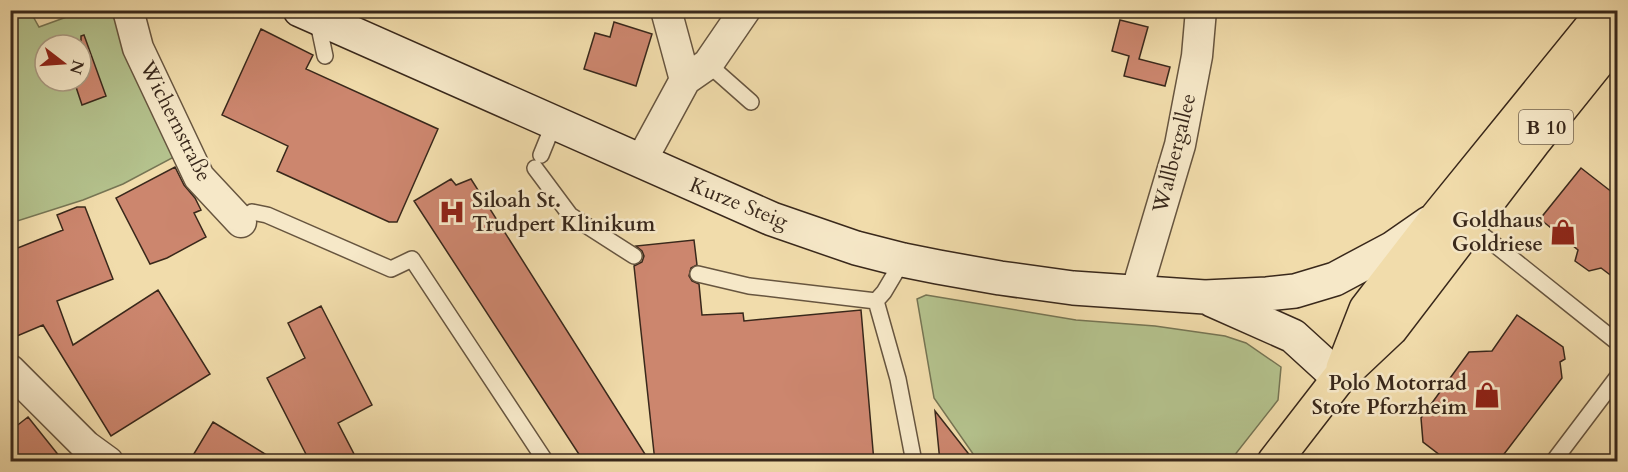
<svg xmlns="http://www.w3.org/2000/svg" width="1628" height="472" font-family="Cardo,serif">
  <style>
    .green { fill: #b4c28d; stroke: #767554; stroke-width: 1.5; fill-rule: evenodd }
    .building { fill: #cc866e; stroke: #39281b; stroke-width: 1.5 }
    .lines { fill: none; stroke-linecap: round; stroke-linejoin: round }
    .lane-casing { stroke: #67553f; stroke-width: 18 }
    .street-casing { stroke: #67553f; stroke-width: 33 }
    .secondary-casing { stroke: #39281b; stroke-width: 36 }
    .primary-casing { stroke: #39281b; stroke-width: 36 }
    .lane { stroke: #f6e8c8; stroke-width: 15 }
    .street { stroke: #f6e8c8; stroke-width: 30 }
    .secondary { stroke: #f6e8c8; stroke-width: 33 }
    .primary { stroke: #f1dcab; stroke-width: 33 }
    .labels { text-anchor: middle; stroke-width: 5; stroke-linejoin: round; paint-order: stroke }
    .shield { fill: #f6e8c8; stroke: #72624f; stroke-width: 1.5 }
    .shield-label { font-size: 20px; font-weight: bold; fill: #39281b }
    .street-label { font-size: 21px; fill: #39281b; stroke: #f6e8c8 }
    .poi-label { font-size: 21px; font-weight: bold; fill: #39281b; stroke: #f6e8c8; text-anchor: end }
  </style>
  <rect width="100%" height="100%" fill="#f1dcab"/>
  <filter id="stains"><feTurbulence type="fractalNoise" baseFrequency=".00333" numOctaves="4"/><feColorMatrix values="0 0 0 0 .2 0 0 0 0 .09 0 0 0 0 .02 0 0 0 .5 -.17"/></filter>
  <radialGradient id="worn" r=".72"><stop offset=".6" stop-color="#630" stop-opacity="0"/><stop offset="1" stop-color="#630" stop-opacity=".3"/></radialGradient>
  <path class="green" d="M 11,11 L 30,11 L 39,27 L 83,11 L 111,11 L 174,157 L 123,184 L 83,200 L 11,223 ZM 45,45 L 81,45 L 81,81 L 45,81 Z
    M 926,295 L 1076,320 L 1155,326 L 1225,336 L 1246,343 L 1281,367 L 1278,400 L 1230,461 L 978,461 L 934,398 L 917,299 Z"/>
  <path class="building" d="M 1120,20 L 1148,27 L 1139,59 L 1170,67 L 1165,86 L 1124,76 L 1129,56 L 1112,51 Z
    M 614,22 L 652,34 L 636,86 L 584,69 L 595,33 L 610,37 Z
    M 261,29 L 313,55 L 306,69 L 438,129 L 397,222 L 389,222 L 277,171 L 288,146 L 222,115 Z
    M 84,35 L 106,96 L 82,105 L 74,81 L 81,81 L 81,36 Z
    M 175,167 L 184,185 L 195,198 L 201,210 L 194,213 L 206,237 L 167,258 L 150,264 L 116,198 Z
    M 1581,168 L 1617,196 L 1617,280 L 1601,268 L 1589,271 L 1575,261 L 1578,250 L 1540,219 Z
    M 451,179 L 456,185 L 471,179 L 650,462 L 584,462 L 414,201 Z
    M 77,207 L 85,207 L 113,279 L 57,301 L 73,345 L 158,290 L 210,374 L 111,436 L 43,325 L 17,336 L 10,319 L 10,251 L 63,230 L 57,215 Z
    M 694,240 L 697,265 L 691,268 L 689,276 L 692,281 L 699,284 L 702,315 L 743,313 L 744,321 L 861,310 L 874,462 L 655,462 L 634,266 L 642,262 L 644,256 L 642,251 L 636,246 Z
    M 321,306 L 372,405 L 338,423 L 354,454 L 338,462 L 310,462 L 267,378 L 305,358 L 288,323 Z
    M 1517,315 L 1563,347 L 1565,359 L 1560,362 L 1562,378 L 1498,462 L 1449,462 L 1423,442 L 1421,418 L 1469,352 L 1492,351 Z
    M 935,411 L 975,462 L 940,462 Z
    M 28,417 L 64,462 L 10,462 L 10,431 Z
    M 213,422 L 278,462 L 189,462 Z"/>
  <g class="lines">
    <g class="lane-casing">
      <path id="lane" d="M 317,18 L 325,56
        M 708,64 L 751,102
        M 541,155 L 554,123
        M 535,168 L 570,215 L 634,256
        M 241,222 L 252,212 L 267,215 L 391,269 L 412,259 L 546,462
        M 1471,227 L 1489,240 L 1618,343
        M 698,274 L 749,286 L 876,301 L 884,292 L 903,260
        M 876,301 L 898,379 L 914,462
        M 1553,462 L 1618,376"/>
    </g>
    <g class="street-casing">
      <path id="street" d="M 128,10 L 138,48 L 199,177 L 241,222
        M 666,10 L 685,80
        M 641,161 L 685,80 L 708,64 L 745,10
        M 1136,293 L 1180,145 L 1197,56 L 1201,10
        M 10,370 L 86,446 L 108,462"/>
    </g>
    <g class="secondary-casing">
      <path id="secondary" d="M 300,10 L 772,219 L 856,248 L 903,260 L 938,267 L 1000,278 L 1073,288 L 1205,297 L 1267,294 L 1295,291 L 1335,279 L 1393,248 L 1429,223
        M 1212,300 L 1293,336 L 1339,378"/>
    </g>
    <g class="primary-casing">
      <path id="primary" d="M 1343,368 L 1366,309 L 1437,217 L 1605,10
        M 1274,462 L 1339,378 L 1391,329 L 1533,143 L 1618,37"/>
    </g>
    <use href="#lane" class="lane"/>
    <use href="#street" class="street"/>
    <use href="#secondary" class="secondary"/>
    <use href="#primary" class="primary"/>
  </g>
  <defs>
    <g id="hospital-bare" transform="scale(2.07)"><path d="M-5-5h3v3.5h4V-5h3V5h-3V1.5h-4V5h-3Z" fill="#8f2418" stroke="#f6e8c8" stroke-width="2.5" paint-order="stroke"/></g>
    <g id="shop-bare" transform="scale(2.07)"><path d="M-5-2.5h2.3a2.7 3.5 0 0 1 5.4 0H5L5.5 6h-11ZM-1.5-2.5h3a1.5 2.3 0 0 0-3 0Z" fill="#8f2418" stroke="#f6e8c8" stroke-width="2.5" paint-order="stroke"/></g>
  </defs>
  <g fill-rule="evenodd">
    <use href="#hospital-bare" x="452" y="212"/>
    <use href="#shop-bare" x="1563" y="232"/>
    <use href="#shop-bare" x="1487" y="395"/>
  </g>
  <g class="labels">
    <rect class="shield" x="1519" y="110" width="54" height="34" rx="4.5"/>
    <g class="shield-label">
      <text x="1546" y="134">B 10</text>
    </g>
    <g class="street-label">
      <text transform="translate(176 121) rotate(63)" y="7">Wichernstraße</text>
      <text transform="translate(1174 153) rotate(-76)" y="7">Wallbergallee</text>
      <text transform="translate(739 203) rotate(22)" y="7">Kurze Steig</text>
    </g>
    <g class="poi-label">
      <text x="472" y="207" text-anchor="start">Siloah St.<tspan x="472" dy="24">Trudpert Klinikum</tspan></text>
      <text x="1543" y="227">Goldhaus<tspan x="1543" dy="24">Goldriese</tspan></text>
      <text x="1467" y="390">Polo Motorrad<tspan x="1467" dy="24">Store Pforzheim</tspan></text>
    </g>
  </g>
  <rect width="1628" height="472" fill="none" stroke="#f1dcab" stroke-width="36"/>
  <rect x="12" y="12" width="1604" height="448" fill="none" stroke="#39281b" stroke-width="3"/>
  <rect x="18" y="18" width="1592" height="436" fill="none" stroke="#39281b" stroke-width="1.5"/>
  <g transform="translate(63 63) rotate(107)"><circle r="28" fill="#f6e8c8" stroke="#aa9b83" stroke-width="1.5"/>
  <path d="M0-4.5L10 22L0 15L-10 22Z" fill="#8f2418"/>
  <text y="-9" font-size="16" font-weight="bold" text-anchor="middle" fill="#39281b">N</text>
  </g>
  <rect width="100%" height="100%" filter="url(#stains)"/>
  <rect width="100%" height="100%" fill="url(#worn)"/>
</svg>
